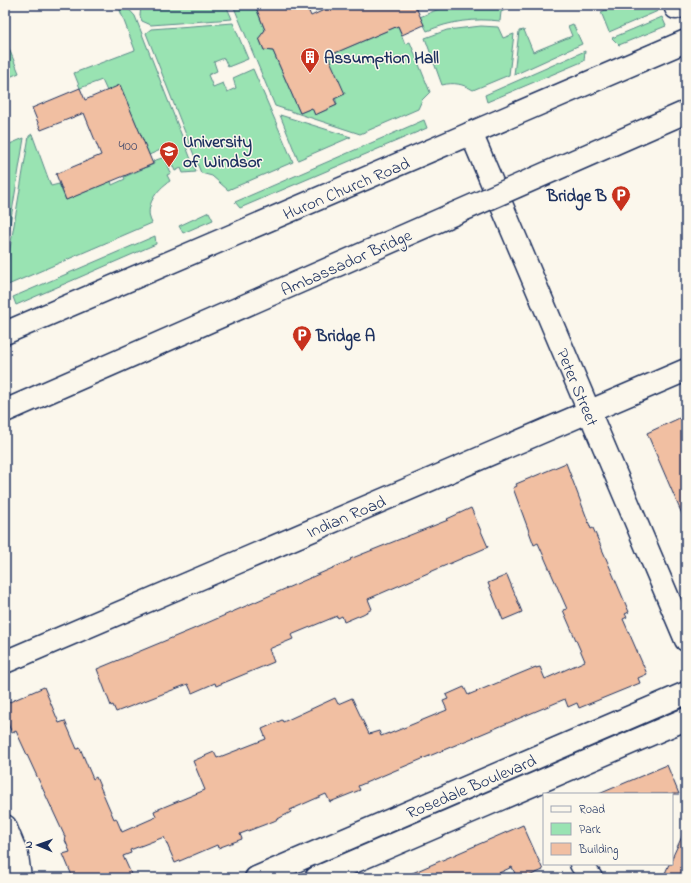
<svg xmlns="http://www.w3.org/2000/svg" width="691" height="883" font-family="'Indie Flower',sans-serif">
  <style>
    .green { fill: #99e3b2; stroke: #5a8988 }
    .building { fill: #f1bfa2; stroke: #1b2f5e }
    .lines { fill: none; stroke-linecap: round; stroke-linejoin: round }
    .street-casing { stroke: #1b2f5e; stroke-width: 25 }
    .secondary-casing { stroke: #1b2f5e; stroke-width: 25 }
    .street { stroke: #fbf7ec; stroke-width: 22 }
    .secondary { stroke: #fbf7ec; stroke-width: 22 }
    .highway-bridge-casing { stroke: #1b2f5e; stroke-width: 25; stroke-linecap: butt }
    .highway-bridge { stroke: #fbf7ec; stroke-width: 22 }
    .labels { text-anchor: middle; stroke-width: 3; stroke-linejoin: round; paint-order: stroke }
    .number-label { font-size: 15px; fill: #50536f }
    .poi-label { font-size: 17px; font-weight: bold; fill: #1b2f5e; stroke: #fbf7ec; text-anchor: start }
    .street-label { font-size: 17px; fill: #1b2f5e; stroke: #fbf7ec }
  </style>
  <rect width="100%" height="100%" fill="#fbf7ec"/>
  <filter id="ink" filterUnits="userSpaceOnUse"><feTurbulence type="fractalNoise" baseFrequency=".025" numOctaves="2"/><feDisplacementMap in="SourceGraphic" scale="8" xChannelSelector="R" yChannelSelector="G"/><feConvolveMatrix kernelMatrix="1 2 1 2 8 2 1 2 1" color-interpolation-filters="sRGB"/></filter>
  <g filter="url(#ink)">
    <path class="green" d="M 118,5 L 125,5 L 135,16 L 196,172 L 183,173 L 181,168 L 175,171 L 165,148 L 149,155 L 120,85 L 107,91 L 102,80 L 80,88 L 74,73 L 135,50 Z
      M 141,5 L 226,5 L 232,19 L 151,25 L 142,21 L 140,16 Z
      M 233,5 L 261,5 L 256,8 L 265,30 L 259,38 L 264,50 L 273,51 L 300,113 L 312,108 L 315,115 L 337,105 L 323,44 L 344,49 L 398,26 L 405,44 L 410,42 L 430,92 L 422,100 L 418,109 L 360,134 L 275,106 Z
      M 448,5 L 503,5 L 505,10 L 501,12 L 500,21 C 474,18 451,21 427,31 L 420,17 Z
      M 618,5 L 656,5 L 658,11 L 609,32 L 601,12 Z
      M 662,17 L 666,26 L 619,45 L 612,38 Z
      M 233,23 L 248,59 L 228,67 L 224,58 L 214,62 L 217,71 L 208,75 L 213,87 L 223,83 L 227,92 L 236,88 L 233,78 L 253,69 L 293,162 L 228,190 L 212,176 L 201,173 L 146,33 L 151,29 Z
      M 573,24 L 582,44 L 514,75 L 519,31 L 524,30 L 533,52 L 572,36 L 568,26 Z
      M 481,26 L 498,27 L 503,38 L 514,34 L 509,75 L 473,90 C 463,84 454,82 442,85 L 425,38 L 447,30 Z
      M 5,39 L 19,73 L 5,79 Z
      M 585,51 L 584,61 L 487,102 L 485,95 Z
      M 280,115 L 351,137 L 298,160 Z
      M 424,120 L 427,128 L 240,208 L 235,202 Z
      M 32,134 L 51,186 L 59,184 L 66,200 L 111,181 L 112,185 L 125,179 L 124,177 L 154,164 L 153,161 L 165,157 L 171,173 L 167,175 L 170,181 C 157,189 143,207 152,223 L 8,285 L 5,278 L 29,136 Z
      M 24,138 L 5,255 L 5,146 Z
      M 209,212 L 213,220 L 183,233 L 179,226 Z
      M 155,236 L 156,244 L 16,305 L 13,297 Z"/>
    <path class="building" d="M 255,5 L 306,5 L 311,16 L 335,5 L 415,5 L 424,25 L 402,35 L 398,26 L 328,56 L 345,94 L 334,99 L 337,105 L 315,115 L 312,108 L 300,113 L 273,51 L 264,50 L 259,38 L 265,30 Z
      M 120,85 L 153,164 L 66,200 L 56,174 L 101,155 L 84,113 L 41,130 L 32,108 L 80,88 L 85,100 Z
      M 686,415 L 686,520 L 685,521 L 647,433 Z
      M 566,463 L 591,529 L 593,528 L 629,612 L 625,614 L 627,617 L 623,619 L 647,674 L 638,678 L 640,683 L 579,708 L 577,703 L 568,707 L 565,699 L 358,786 L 360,790 L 330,802 L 326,794 L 290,810 L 291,812 L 274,821 L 240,834 L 242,839 L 218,848 L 217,845 L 175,863 L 164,837 L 130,850 L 131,853 L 123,856 L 133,878 L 73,878 L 63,854 L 70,852 L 65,840 L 66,839 L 16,731 L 12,733 L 5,717 L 5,704 L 44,687 L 59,723 L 65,721 L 77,749 L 80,748 L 93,779 L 96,777 L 114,819 L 116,818 L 122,832 L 156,817 L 154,811 L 205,790 L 193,761 L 214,752 L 217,758 L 266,739 L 262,729 L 282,720 L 283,722 L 335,698 L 338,704 L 352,698 L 369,734 L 379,731 L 381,736 L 389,733 L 389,734 L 447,710 L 443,701 L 448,699 L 446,695 L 464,687 L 468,695 L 536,667 L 536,668 L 540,667 L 545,679 L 585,661 L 563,610 L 567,609 L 538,543 L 534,545 L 513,488 L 517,486 L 516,484 Z
      M 471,508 L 488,547 L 368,599 L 372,609 L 363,614 L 344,622 L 342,616 L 338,618 L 337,616 L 291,635 L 293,639 L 269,649 L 274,662 L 216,686 L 215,683 L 192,693 L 188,684 L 116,712 L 113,705 L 111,706 L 97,669 L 191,630 L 351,560 L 350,559 L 448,520 L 447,519 Z
      M 507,575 L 522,612 L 503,620 L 488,583 Z
      M 667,765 L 679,794 L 599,794 Z
      M 523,825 L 543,870 L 524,878 L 517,878 L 512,867 L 488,878 L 401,878 Z
      M 686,828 L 686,878 L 663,878 L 669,864 L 672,864 L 672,858 Z"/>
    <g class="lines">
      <g class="street-casing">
        <path id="street" d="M 675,5 L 676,8
          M 471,133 L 686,640
          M 5,662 L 686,370
          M 581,864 L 591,878
          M 256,878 L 686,693
          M 316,878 L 686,719"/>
      </g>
      <g class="secondary-casing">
        <path id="secondary" d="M 5,333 L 686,41
          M 5,826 L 17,855 L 20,878"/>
      </g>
      <use href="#street" class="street"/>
      <use href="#secondary" class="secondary"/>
      <g class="highway-bridge-casing">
        <path id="highway-bridge" d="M 5,411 L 686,112"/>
      </g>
      <use href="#highway-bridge" class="highway-bridge"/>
    </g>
  </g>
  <defs>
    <g id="building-pin" transform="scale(1)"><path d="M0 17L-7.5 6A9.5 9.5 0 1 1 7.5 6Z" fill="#c8321e" stroke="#fbf7ec"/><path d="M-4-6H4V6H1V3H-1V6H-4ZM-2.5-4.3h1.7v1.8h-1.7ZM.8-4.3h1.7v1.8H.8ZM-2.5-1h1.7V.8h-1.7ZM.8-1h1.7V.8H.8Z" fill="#fff"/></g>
    <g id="university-pin" transform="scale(1)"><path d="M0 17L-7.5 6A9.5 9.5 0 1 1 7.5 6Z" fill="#c8321e" stroke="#fbf7ec"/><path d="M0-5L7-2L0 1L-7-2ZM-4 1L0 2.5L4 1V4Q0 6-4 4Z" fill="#fff"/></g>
    <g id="parking-pin" transform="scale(1)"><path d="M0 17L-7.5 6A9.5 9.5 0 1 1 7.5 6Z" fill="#c8321e" stroke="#fbf7ec"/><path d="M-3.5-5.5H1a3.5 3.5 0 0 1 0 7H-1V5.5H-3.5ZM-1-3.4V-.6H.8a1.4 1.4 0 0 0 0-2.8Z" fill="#fff"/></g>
  </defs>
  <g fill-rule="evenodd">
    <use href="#building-pin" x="310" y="57"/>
    <use href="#university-pin" x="169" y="151"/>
    <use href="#parking-pin" x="621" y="195"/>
    <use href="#parking-pin" x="302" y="335"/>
  </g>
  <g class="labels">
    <g class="number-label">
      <text x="128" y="150">400</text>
    </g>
    <g class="poi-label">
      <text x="324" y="63">Assumption Hall</text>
      <text x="183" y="147">University<tspan x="183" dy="20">of Windsor</tspan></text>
      <text x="607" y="201" text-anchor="end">Bridge B</text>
      <text x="316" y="341">Bridge A</text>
    </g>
    <g class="street-label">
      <text transform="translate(346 188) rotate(-23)" y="6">Huron Church Road</text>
      <text transform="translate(346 262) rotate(-24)" y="6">Ambassador Bridge</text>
      <text transform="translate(578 387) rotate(67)" y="6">Peter Street</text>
      <text transform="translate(346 516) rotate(-23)" y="6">Indian Road</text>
      <text transform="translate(471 786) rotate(-23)" y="6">Rosedale Boulevard</text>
    </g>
  </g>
  <rect width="691" height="883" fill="none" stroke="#fbf7ec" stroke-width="20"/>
  <rect x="10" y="10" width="671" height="863" fill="none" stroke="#1b2f5e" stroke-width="1.5" filter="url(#ink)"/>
  <rect x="543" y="793" width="130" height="72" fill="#fbf7ec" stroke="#a1a7b3"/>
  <rect x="551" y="806" width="20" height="6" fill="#fbf7ec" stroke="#a1a7b3"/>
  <text x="579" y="813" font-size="12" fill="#1b2f5e">Road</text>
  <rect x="551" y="823" width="20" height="12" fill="#99e3b2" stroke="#a1a7b3"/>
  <text x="579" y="833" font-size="12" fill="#1b2f5e">Park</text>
  <rect x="551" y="843" width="20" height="12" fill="#f1bfa2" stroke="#a1a7b3"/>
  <text x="579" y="853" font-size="12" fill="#1b2f5e">Building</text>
  <g transform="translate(38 845) rotate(272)" stroke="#fbf7ec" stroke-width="3" paint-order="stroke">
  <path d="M0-3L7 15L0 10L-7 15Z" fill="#1b2f5e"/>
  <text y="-6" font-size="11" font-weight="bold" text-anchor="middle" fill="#1b2f5e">N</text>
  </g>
</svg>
